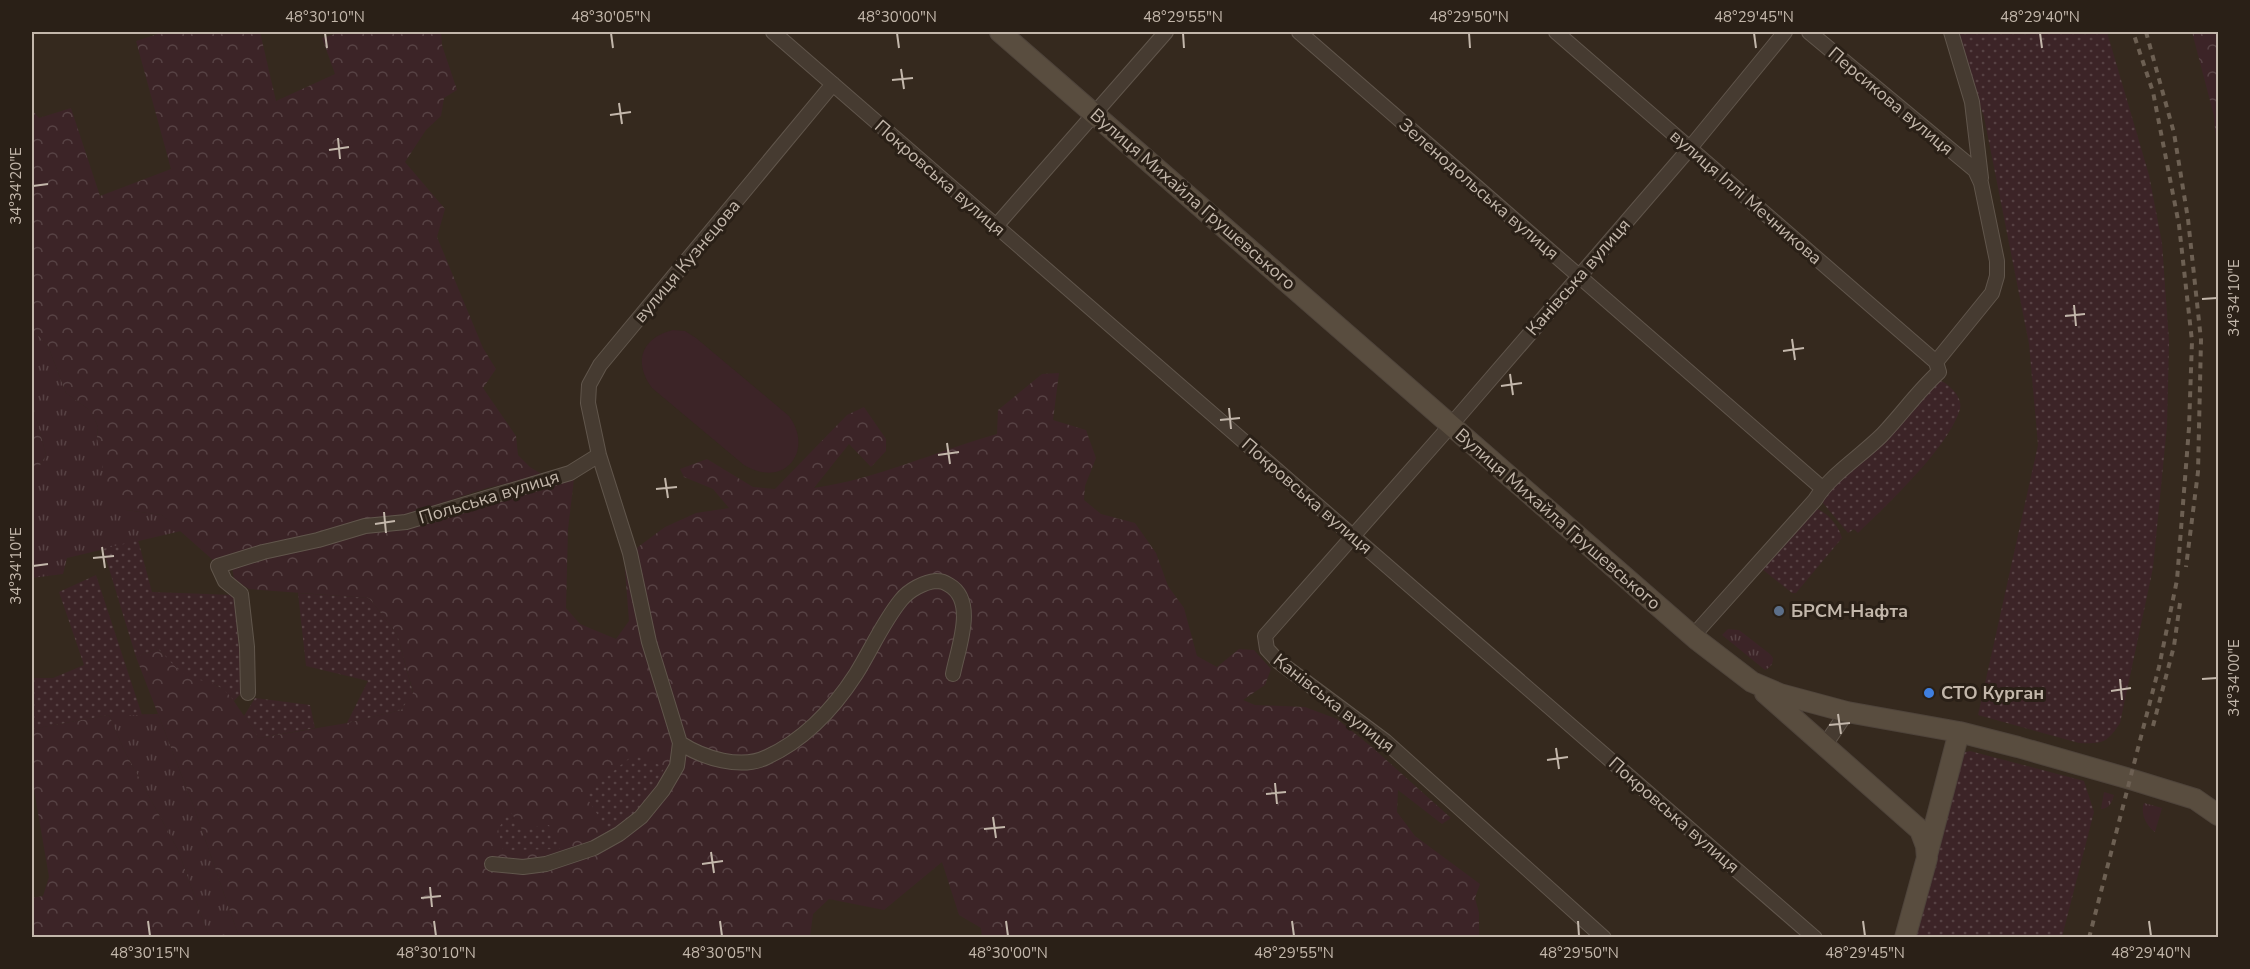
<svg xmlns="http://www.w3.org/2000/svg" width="2250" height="969" font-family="'Nunito Sans',sans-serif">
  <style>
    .grass { fill: url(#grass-tufts) }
    .forest { fill: url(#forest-crowns) }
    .park { fill: url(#park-dots) }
    .pitch { fill: #3c2427 }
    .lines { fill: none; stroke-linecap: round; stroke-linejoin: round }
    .street-casing { stroke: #61564c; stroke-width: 16 }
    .secondary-casing { stroke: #4f443b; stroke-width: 22 }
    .street { stroke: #463b31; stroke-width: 14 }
    .secondary { stroke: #594d3f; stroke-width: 20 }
    .rail { stroke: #6d6053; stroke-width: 4; stroke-dasharray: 6 6; stroke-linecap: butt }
    .ticks { fill: none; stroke: #c3b7ab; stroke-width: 2 }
    .service-dot { fill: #5c6f8a; stroke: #2a2017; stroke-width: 2 }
    .shop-dot { fill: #3f7fe0; stroke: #2a2017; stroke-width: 2 }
    .labels { text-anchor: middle; stroke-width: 6; stroke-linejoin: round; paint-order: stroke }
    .street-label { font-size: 18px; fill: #c3b7ab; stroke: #2a2017 }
    .poi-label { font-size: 18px; font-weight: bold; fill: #c3b7ab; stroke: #2a2017; text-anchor: start }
    .neatline { fill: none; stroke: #c3b7ab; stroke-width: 2 }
    .ticks-label { font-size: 15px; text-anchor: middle; fill: #c3b7ab }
  </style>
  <defs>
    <pattern id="grass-tufts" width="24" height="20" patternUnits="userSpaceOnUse" patternTransform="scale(1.5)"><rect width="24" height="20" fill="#3c2427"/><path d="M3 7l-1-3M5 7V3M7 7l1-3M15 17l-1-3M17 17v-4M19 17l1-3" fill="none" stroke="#574244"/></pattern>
    <pattern id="forest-crowns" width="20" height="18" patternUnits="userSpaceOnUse" patternTransform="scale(1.5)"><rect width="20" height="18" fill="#3c2427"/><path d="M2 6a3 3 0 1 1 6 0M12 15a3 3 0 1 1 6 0" fill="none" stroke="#574244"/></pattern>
    <pattern id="park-dots" width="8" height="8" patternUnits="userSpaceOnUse" patternTransform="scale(1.5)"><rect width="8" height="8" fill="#3c2427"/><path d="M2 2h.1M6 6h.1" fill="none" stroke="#574244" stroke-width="1.8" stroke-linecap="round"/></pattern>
  </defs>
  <rect width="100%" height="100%" fill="#35291e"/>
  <path class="grass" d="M 36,333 L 48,346 L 66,393 L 91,411 L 98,427 L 97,438 L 126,510 L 162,515 L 181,531 L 67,558 L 63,574 L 32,578 L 32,479 L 46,455 L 32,402 L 32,339 Z
    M 1728,629 L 1739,630 L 1770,654 L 1773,658 C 1773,664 1771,667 1765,670 L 1722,635 Z
    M 158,714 L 195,810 L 239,937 L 209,937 L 178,850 L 124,750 L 109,715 Z
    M 2104,792 L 2114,795 C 2112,802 2109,809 2101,809 Z
    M 2144,803 L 2162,808 L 2155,832 C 2146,826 2140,813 2144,803 Z"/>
  <path class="forest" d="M 164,32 L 260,32 L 276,101 L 335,74 L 322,38 L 341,32 L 441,32 L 442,45 L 457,90 L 444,98 L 441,116 L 426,130 L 405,162 L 445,209 L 437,237 L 483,348 L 496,369 L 483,388 L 516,436 L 518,455 L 530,467 L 543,475 L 487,488 L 403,516 L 364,519 L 214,561 L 162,515 L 126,510 L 107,491 L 97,438 L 98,427 L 91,411 L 66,393 L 48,346 L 36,333 L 32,339 L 32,110 L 39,118 L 71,108 L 100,196 L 171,169 L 136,41 Z
    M 2192,32 L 2218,32 L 2218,166 L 2214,116 Z
    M 1059,373 L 1053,420 L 1086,430 L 1096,458 L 1085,486 L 1084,500 L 1101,514 L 1135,523 L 1156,553 L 1168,586 L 1184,608 L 1197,656 L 1217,667 L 1239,649 L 1254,650 L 1271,669 L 1265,685 L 1243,700 L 1255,705 L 1305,707 L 1337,719 L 1373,748 L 1451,818 L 1442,824 L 1398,790 L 1397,812 L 1415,836 L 1480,884 L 1475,898 L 1479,913 L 1479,937 L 982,937 L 981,928 L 959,915 L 942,862 L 884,910 L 829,899 L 813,914 L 810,937 L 239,937 L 195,810 L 136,657 L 158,649 L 184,673 L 208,681 L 227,691 L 259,738 L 347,723 L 401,710 L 413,692 L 397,634 L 369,598 L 249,589 L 234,579 L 232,567 L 367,533 L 418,525 L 574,479 L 568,529 L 566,608 L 580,624 L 616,639 L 629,621 L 625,570 L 638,547 L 665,527 L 696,513 L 729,508 L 713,489 L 684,477 L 680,469 L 707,459 L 753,487 L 775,489 L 847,415 L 864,407 L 886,439 L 886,451 L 871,467 L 849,444 L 814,488 C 876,479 937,451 997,434 L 998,410 L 1042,374 Z
    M 32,402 L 46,455 L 32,479 Z
    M 109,715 L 124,750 L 178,850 L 209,937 L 32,937 L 32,898 L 43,896 L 49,877 L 32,778 L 32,729 Z"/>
  <path class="park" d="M 1956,32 L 2107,32 L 2149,175 L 2162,243 L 2169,341 L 2167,426 L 2153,568 L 2120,723 C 2107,743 2103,744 2079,743 L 1978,715 L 2038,445 L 2029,344 L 1984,117 Z
    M 1936,380 C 1944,381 1947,384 1952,389 C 1957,394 1962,402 1960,409 C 1949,447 1887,505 1858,533 L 1854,529 L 1848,533 L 1823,503 L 1821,495 L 1870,456 Z
    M 1815,508 C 1827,512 1839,526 1842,538 L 1796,593 L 1792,593 L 1762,569 Z
    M 138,540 L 152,592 L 234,595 L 243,691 L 234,701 C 217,677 202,685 183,673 C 174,667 166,656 158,649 L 136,657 L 103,549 Z
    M 96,575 L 142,715 L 109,715 L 32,729 L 32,678 L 53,678 L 84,665 L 59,592 Z
    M 298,593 L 369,598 L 397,634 L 413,693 L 401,710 L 347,723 L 368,681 L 306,666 Z
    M 255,698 L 310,705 L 315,728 L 259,738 L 244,716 Z
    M 1970,751 L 2084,781 L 2094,812 L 2062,937 L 1912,938 L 1962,753 Z
    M 633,755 L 665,767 L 634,818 L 610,834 L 585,795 Z
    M 510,811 L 521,828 L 549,825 L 560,849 L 503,850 L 498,829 Z"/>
  <path class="pitch" d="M 673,330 L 685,331 L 696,338 L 789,416 C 815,452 783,489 744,465 L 652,388 C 633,362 641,338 673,330 Z"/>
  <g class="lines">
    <g class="street-casing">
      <path id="street" d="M 773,32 L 1815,938
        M 1299,32 L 1822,488
        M 1556,32 L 1936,362
        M 1951,32 L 1972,102 L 1981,178
        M 996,226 L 1166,32
        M 1693,636 L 1815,500 C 1831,474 1860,457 1882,435 C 1902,414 1918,391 1939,372 L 1936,362 L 1992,293 L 1997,276 L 1997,261 L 1981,183 L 1975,170 L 1809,32
        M 248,693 L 247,647 L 241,594 L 225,581 L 218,566 L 263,552 L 318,540 L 365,526 L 406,522 L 570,473 L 599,455
        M 680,743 C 703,758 741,770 767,757 C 804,740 834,708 856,674 C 871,650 883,622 901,600 C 909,590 924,582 936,581 C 942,581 944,582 949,585 C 977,601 958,648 953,674
        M 1825,745 L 1847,712
        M 492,864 L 523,867 L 546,864 L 594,848 L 619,834 L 641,817 L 663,790 L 677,766 L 680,743 L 649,642 L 630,553 L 599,455 L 588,403 L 589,385 L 600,365 L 833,84
        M 1604,938 L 1385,741 L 1279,662 L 1267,649 L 1265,636 L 1451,425 L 1690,148 L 1785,32"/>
    </g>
    <g class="secondary-casing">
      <path id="secondary" d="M 1000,32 L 1696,639 L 1752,682 L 1780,694 L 1847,712 L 1959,732 L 2018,747 L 2130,779 L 2195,799 L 2218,815
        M 1765,693 L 1920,830 L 1926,846 L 1927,858 L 1905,938
        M 1927,855 L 1959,732"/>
    </g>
    <use href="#street" class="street"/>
    <use href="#secondary" class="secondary"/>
    <path class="rail" d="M 2146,32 L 2174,133 L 2188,219 L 2201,340 L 2198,472 L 2186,567
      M 2153,726 L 2174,646 L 2180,603
      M 2089,938 L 2159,667 L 2177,580 L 2189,428 L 2192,341 L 2179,225 L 2153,92 L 2133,32"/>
  </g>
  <path class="ticks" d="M 325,33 L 327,48M 611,33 L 613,48M 897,33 L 899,48M 1183,33 L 1184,48M 1469,33 L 1470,48M 1754,33 L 1756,48M 2040,33 L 2042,48M 901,69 L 904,89M 892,80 L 913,78M 619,103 L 622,124M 610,115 L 631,112M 338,138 L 340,159M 329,150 L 349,147M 33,186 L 48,184M 2202,299 L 2217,298M 2074,305 L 2076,326M 2065,316 L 2085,314M 1792,339 L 1795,360M 1783,351 L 1804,348M 1510,374 L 1513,395M 1501,386 L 1522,383M 1229,408 L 1231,429M 1220,420 L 1240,418M 947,443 L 950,464M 938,455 L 959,452M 665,478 L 668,498M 656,489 L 677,487M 384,512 L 386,533M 375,524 L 395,521M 102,547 L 105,568M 93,558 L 114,556M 33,566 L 48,564M 2120,679 L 2122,700M 2202,679 L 2217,678M 2111,691 L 2131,688M 1838,714 L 1841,734M 1829,725 L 1850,723M 1556,748 L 1559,769M 1547,760 L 1568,757M 1275,783 L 1277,804M 1266,794 L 1286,792M 993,817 L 996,838M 984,829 L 1005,827M 711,852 L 714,873M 702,864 L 723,861M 430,887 L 432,907M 421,898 L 441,896M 148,921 L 150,936M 434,921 L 436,936M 720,921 L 722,936M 1006,921 L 1008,936M 1292,921 L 1294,936M 1578,921 L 1579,936M 1863,921 L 1865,936M 2149,921 L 2151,936"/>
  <circle class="service-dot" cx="1779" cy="611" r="6"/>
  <circle class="shop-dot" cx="1929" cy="693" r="6"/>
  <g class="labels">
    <g class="street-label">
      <text transform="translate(1891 101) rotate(40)" y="6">Персикова вулиця</text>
      <text transform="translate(940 178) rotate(41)" y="6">Покровська вулиця</text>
      <text transform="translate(1479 189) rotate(41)" y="6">Зеленодольська вулиця</text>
      <text transform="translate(1746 197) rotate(41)" y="6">вулиця Іллі Мечникова</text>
      <text transform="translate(1193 199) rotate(41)" y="6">Вулиця Михайла Грушевського</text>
      <text transform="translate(687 261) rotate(-50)" y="6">вулиця Кузнєцова</text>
      <text transform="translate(1578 277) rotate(-49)" y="6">Канівська вулиця</text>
      <text transform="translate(1307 496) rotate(41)" y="6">Покровська вулиця</text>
      <text transform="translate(489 497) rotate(-17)" y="6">Польська вулиця</text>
      <text transform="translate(1558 519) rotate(41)" y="6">Вулиця Михайла Грушевського</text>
      <text transform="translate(1334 703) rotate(38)" y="6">Канівська вулиця</text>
      <text transform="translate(1674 815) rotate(41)" y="6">Покровська вулиця</text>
    </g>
    <g class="poi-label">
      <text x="1791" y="617">БРСМ-Нафта</text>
      <text x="1941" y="699">СТО Курган</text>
    </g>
  </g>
  <rect width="2250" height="969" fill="none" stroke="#2a2017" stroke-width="66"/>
  <rect x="33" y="33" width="2184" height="903" class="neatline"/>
  <g class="ticks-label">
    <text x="325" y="22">48°30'10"N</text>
    <text x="611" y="22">48°30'05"N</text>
    <text x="897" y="22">48°30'00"N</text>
    <text x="1183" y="22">48°29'55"N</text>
    <text x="1469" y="22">48°29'50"N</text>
    <text x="1754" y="22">48°29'45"N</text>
    <text x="2040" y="22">48°29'40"N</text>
    <text transform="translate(16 186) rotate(-90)" y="5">34°34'20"E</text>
    <text transform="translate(2234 298) rotate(-90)" y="5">34°34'10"E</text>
    <text transform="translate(16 566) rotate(-90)" y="5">34°34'10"E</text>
    <text transform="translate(2234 678) rotate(-90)" y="5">34°34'00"E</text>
    <text x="150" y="958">48°30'15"N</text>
    <text x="436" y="958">48°30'10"N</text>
    <text x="722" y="958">48°30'05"N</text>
    <text x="1008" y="958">48°30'00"N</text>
    <text x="1294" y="958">48°29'55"N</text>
    <text x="1579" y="958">48°29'50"N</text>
    <text x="1865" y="958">48°29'45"N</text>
    <text x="2151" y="958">48°29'40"N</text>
  </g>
</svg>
